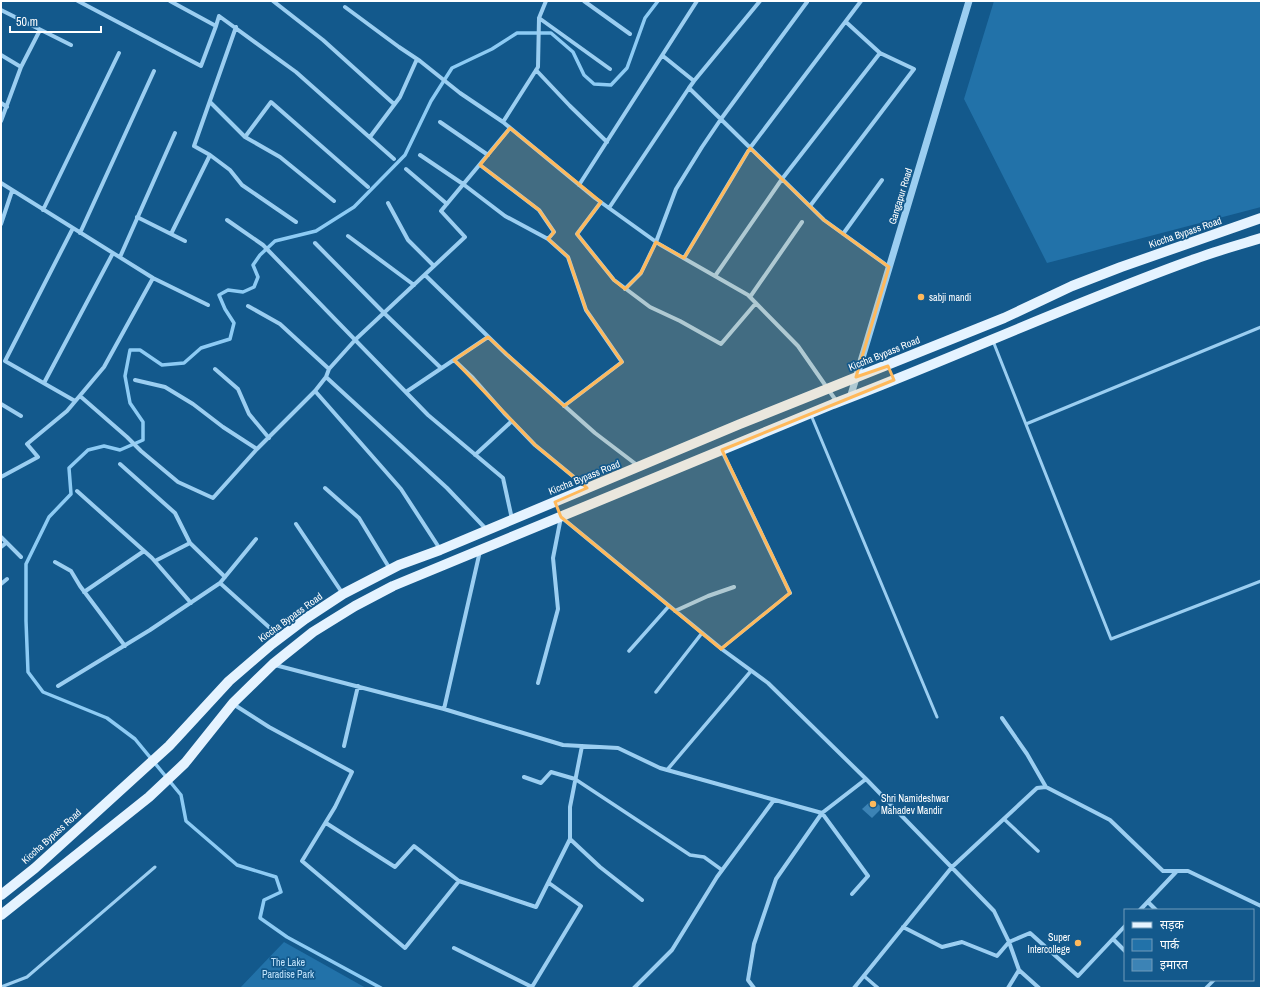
<svg xmlns="http://www.w3.org/2000/svg" width="1262" height="989" font-family="'Archivo Narrow','Noto Sans Devanagari',sans-serif">
  <style>
    .green { fill: #2272a9 }
    .lines { fill: none; stroke-linecap: round; stroke-linejoin: round }
    .stream { stroke: #8dcbf4; stroke-width: 3.5 }
    .building { fill: #3c83b5 }
    .service { stroke: #9bcef1; stroke-width: 3 }
    .pedestrian { stroke: #9bcef1; stroke-width: 3.5 }
    .minor { stroke: #9bcef1; stroke-width: 4 }
    .tertiary { stroke: #9bcef1; stroke-width: 7 }
    .primary { stroke: #e5f3ff; stroke-width: 10 }
    .marked { fill: #ffb95b; fill-opacity: 0.2; stroke: #ffb95b; stroke-width: 3; stroke-linejoin: round }
    .poi-dot { fill: #ffb95b; stroke: #13598c; stroke-width: 1.5 }
    .labels { text-anchor: middle; stroke-width: 3.5; stroke-linejoin: round; paint-order: stroke }
    .street-label { font-size: 10px; fill: #fff; stroke: #13598c }
    .poi-label { font-size: 10px; fill: #fff; stroke: #13598c; text-anchor: start }
    .park-label { font-size: 10px; fill: #c2e4fc; stroke: #13598c }
  </style>
  <rect width="100%" height="100%" fill="#13598c"/>
  <path class="green" d="M 994,1 L 1261,1 L 1261,207 L 1047,263 L 964,99 Z
    M 284,942 L 366,988 L 240,988 Z"/>
  <g class="lines">
    <path class="stream" d="M 381,988 L 287,937 L 260,918 L 264,900 L 281,892 L 276,877 L 237,865 L 186,821 L 181,795 L 135,739 L 107,718 L 43,692 L 28,672 L 26,621 L 26,564 L 49,517 L 71,494 L 69,468 L 88,450 L 104,446 L 120,450 L 143,440 L 143,422 L 130,403 L 125,376 L 130,350 L 140,350 L 162,365 L 184,363 L 201,348 L 230,339 L 234,323 L 225,309 L 219,295 L 228,290 L 243,292 L 254,287 L 258,277 L 253,265 L 260,255 L 275,241 L 316,231 L 354,207 L 405,155 L 431,101 L 452,68 L 492,49 L 517,33 L 551,33 L 573,52 L 584,75 L 594,84 L 611,85 L 627,68 L 645,18 L 658,1"/>
  </g>
  <path class="building" d="M 873,799 L 882,808 L 872,818 L 862,809 Z"/>
  <g class="lines">
    <path class="service" d="M 993,341 L 1111,639 L 1261,581
      M 811,415 L 937,717
      M 1026,424 L 1261,327
      M 1,987 L 27,977 L 155,867"/>
    <path class="pedestrian" d="M 721,649 L 790,593
      M 629,651 L 669,606
      M 656,692 L 702,633
      M 667,770 L 751,671
      M 575,779 L 690,855 L 704,857 L 722,870
      M 1004,819 L 1038,851
      M 864,976 L 878,988
      M 1206,988 L 1214,980"/>
    <path class="minor" d="M 78,1 L 201,66 L 216,26 L 170,1
      M 273,1 L 323,40 L 394,104
      M 584,1 L 630,34
      M 345,7 L 399,47 L 420,61 L 460,93 L 503,122 L 595,198 L 659,244 L 748,295 L 798,346 L 837,402
      M 1,10 L 71,45
      M 539,18 L 610,69
      M 216,26 L 219,16 L 296,72 L 394,159
      M 236,27 L 194,146 L 210,155 L 230,170 L 242,185 L 296,222
      M 1,55 L 21,67
      M 663,56 L 694,81 L 689,88 L 824,220 L 889,267
      M 536,70 L 570,106 L 607,142
      M 694,81 L 760,1
      M 210,102 L 245,137 L 280,157 L 334,201
      M 1,103 L 7,107
      M 1,121 L 21,67 L 40,30
      M 440,122 L 488,155
      M 503,122 L 538,67 L 539,18 L 546,1
      M 245,137 L 271,102 L 368,187
      M 370,137 L 400,97 L 417,59
      M 420,155 L 463,184 L 505,216 L 548,239 L 568,257 L 586,310 L 622,362 L 564,406
      M 480,165 L 539,210 L 554,232 L 548,239
      M 406,169 L 447,204
      M 1,183 L 153,278 L 208,305
      M 579,185 L 697,1
      M 601,202 L 577,234 L 614,280 L 650,307 L 680,321 L 721,344 L 756,303
      M 388,203 L 408,240 L 434,266
      M 810,206 L 914,69 L 880,53 L 846,22
      M 609,208 L 689,88
      M 43,210 L 119,53
      M 137,217 L 185,241
      M 227,220 L 263,245 L 428,415 L 503,478 L 512,519
      M 1,224 L 12,191
      M 73,228 L 5,361 L 75,401
      M 80,233 L 154,71
      M 171,234 L 210,155
      M 843,234 L 882,180
      M 348,236 L 414,285
      M 315,243 L 384,313 L 441,368
      M 120,257 L 175,133
      M 684,258 L 750,148 L 861,1
      M 425,275 L 506,354 L 595,433 L 637,465
      M 715,276 L 782,179 L 880,53
      M 625,289 L 641,273 L 656,242 L 676,189 L 702,147 L 721,119 L 807,2
      M 750,297 L 802,222
      M 248,306 L 280,324 L 329,369
      M 454,360 L 473,378 L 504,413 L 535,445 L 586,487
      M 215,369 L 238,389 L 249,414 L 269,438
      M 326,377 L 447,488 L 487,530
      M 135,380 L 165,387 L 193,404 L 223,427 L 257,449
      M 44,383 L 113,253
      M 315,391 L 401,489 L 440,549
      M 406,392 L 488,337
      M 80,396 L 127,437 L 141,451 L 178,482 L 213,498 L 257,449 L 315,391 L 326,377 L 329,369 L 356,339 L 465,237 L 441,211 L 510,128
      M 1,404 L 21,416
      M 722,451 L 790,593
      M 475,455 L 512,421
      M 120,464 L 175,513 L 190,543 L 225,577
      M 1,477 L 38,457 L 27,444 L 67,411 L 104,367 L 153,278
      M 325,488 L 359,518 L 390,569
      M 77,491 L 152,558 L 191,603
      M 296,524 L 343,594
      M 1,537 L 21,557
      M 1,547 L 6,543
      M 155,561 L 190,543
      M 55,562 L 71,571 L 80,586 L 125,646
      M 220,583 L 280,637
      M 1,584 L 7,579
      M 84,592 L 144,551
      M 675,611 L 708,596 L 734,587
      M 275,665 L 444,709 L 563,745 L 618,748 L 660,768 L 822,813 L 866,779
      M 538,683 L 558,609 L 553,558 L 561,517 L 723,650 L 768,683 L 866,779 L 994,911 L 1009,942 L 1019,970 L 1008,988
      M 58,686 L 150,630 L 220,583 L 256,539
      M 233,704 L 269,727 L 352,772 L 335,807 L 302,861 L 405,948 L 459,881 L 536,907 L 570,839 L 570,807 L 582,746
      M 444,709 L 480,551
      M 1002,718 L 1027,754 L 1046,787
      M 344,746 L 358,686
      M 524,777 L 541,783 L 551,772 L 575,779
      M 326,823 L 395,867 L 414,846 L 459,881
      M 570,839 L 600,867 L 642,900
      M 1148,902 L 1156,910
      M 1140,910 L 1176,872
      M 903,927 L 942,947 L 962,942 L 997,956 L 1009,942 L 1030,933 L 1078,976 L 1125,926
      M 1113,939 L 1125,951
      M 454,948 L 532,987 L 581,906 L 549,883
      M 1019,970 L 1039,988
      M 634,988 L 672,950 L 717,877 L 774,800
      M 754,988 L 748,980 L 754,944 L 776,879 L 822,813 L 868,876 L 852,894
      M 854,988 L 952,867 L 1037,788 L 1046,787 L 1110,820 L 1163,871 L 1188,871 L 1261,906"/>
    <path class="tertiary" d="M 850,398 L 969,1"/>
    <path class="primary" d="M 1,895 L 35,868 L 169,746 L 229,681 L 272,644 L 305,619 L 343,594 L 399,565 L 440,550 L 740,424 L 1004,318 L 1072,286 L 1121,267 L 1261,218
      M 1,915 L 149,797 L 185,763 L 233,703 L 273,664 L 313,632 L 355,606 L 393,586 L 833,404 C 954,358 1072,303 1195,259 C 1216,251 1239,245 1261,238"/>
  </g>
  <path class="marked" d="M 510,128 L 601,202 L 577,234 L 614,280 L 625,289 L 641,273 L 656,242 L 684,258 L 750,148 L 824,220 L 889,267 L 856,377 L 888,366 L 894,380 L 722,450 L 790,593 L 721,649 L 561,517 L 555,502 L 587,488 L 535,445 L 454,360 L 488,337 L 564,406 L 622,362 L 586,310 L 568,257 L 548,239 L 554,232 L 539,210 L 480,165 Z"/>
  <g class="poi-dot">
    <circle cx="921" cy="297" r="4"/>
    <circle cx="873" cy="804" r="4"/>
    <circle cx="1078" cy="943" r="4"/>
  </g>
  <g class="labels">
    <g class="street-label">
      <text transform="translate(900 196) rotate(-73)" y="4">Gangapur Road</text>
      <text transform="translate(1185 232) rotate(-19)" y="4">Kiccha Bypass Road</text>
      <text transform="translate(884 353) rotate(-22)" y="4">Kiccha Bypass Road</text>
      <text transform="translate(584 477) rotate(-22)" y="4">Kiccha Bypass Road</text>
      <text transform="translate(290 617) rotate(-36)" y="4">Kiccha Bypass Road</text>
      <text transform="translate(51 836) rotate(-42)" y="4">Kiccha Bypass Road</text>
    </g>
    <g class="poi-label">
      <text x="929" y="301">sabji mandi</text>
      <text x="881" y="802">Shri Namideshwar<tspan x="881" dy="12">Mahadev Mandir</tspan></text>
      <text x="1070" y="941" text-anchor="end">Super<tspan x="1070" dy="12">Intercollege</tspan></text>
    </g>
    <g class="park-label">
      <text x="288" y="966">The Lake<tspan x="288" dy="12">Paradise Park</tspan></text>
    </g>
  </g>
  <rect width="1262" height="989" fill="none" stroke="#ffffff" stroke-width="4"/>
  <rect x="1124" y="909" width="130" height="72" fill="#13598c" stroke="#719bba"/>
  <rect x="1132" y="922" width="20" height="6" fill="#e5f3ff" stroke="#719bba"/>
  <text x="1160" y="929" font-size="12" fill="#ffffff">सड़क</text>
  <rect x="1132" y="939" width="20" height="12" fill="#2272a9" stroke="#719bba"/>
  <text x="1160" y="949" font-size="12" fill="#ffffff">पार्क</text>
  <rect x="1132" y="959" width="20" height="12" fill="#3c83b5" stroke="#719bba"/>
  <text x="1160" y="969" font-size="12" fill="#ffffff">इमारत</text>
  <path d="M10 26v6h91v-6" fill="none" stroke="#ffffff" stroke-width="2"/>
  <text x="16" y="26" font-size="12" fill="#ffffff" stroke="#13598c" stroke-width="3" paint-order="stroke">50 m</text>
</svg>
